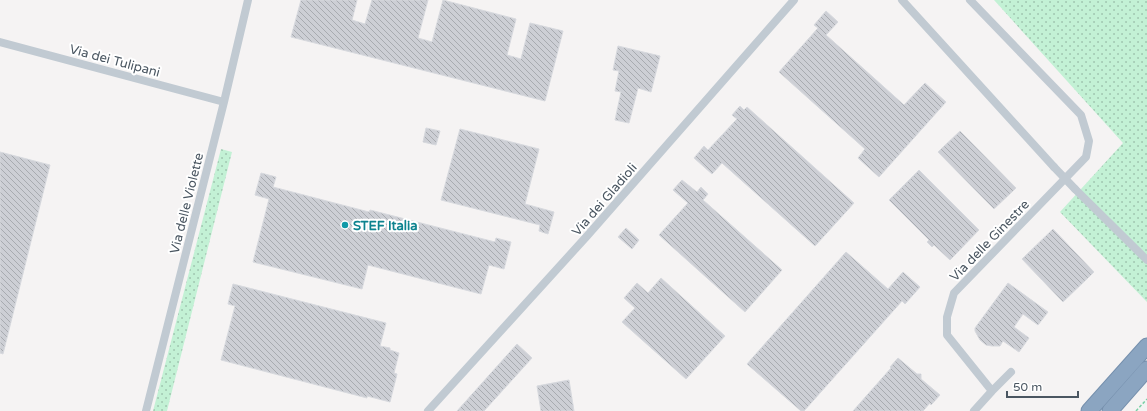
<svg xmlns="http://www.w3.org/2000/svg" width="1147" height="411" font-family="'Varela Round',sans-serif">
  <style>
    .grass { fill: url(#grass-dots) }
    .building { fill: url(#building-back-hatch); stroke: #d7d9de }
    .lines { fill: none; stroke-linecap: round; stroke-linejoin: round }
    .motorway-casing { stroke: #7690ad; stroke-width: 17 }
    .path { stroke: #7ad0a6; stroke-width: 1.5; stroke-dasharray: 3 2; stroke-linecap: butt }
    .minor { stroke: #c1cad2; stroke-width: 8 }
    .motorway { stroke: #8ba5c1; stroke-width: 15 }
    .minor-bridge { stroke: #c1cad2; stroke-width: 8 }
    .culture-dot { fill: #0f9aa8; stroke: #fff; stroke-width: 1.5 }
    .labels { text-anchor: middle; stroke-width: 4; stroke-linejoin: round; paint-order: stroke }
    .street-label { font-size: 13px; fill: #4a5661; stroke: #fff }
    .culture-label { font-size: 13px; font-weight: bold; fill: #0d838f; stroke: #fff; text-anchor: start }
  </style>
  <defs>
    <pattern id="grass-dots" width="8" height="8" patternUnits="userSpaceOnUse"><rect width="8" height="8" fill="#c3f1d5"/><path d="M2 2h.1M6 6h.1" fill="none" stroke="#a0c6b0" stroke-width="1.8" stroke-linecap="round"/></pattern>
    <pattern id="building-back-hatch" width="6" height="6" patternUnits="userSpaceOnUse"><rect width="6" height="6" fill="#cdcfd5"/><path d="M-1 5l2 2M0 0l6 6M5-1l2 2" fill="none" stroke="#a8abb0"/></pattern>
  </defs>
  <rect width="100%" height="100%" fill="#f5f3f3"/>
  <path class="grass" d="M 994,0 L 1147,0 L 1147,302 L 1060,212 L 1123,143 Z
    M 221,149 L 232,152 L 167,411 L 153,411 Z"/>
  <path class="building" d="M 301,0 L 357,0 L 352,20 L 365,24 L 372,0 L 428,0 L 418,38 L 432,42 L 443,0 L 516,19 L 507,55 L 521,59 L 530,23 L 563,31 L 545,101 L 291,37 Z
    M 826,11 L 838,22 L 826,35 L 904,105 L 925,83 L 946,102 L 879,177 L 858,158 L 865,149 L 779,72 L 818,28 L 814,25 Z
    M 618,46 L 660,56 L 651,92 L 638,88 L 629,123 L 615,120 L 621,92 L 615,91 L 619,71 L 613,70 Z
    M 740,106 L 744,110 L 747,107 L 854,203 L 815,246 L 722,163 L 712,174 L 694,158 L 704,146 L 708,150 L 737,119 L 732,115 Z
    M 426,128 L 440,131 L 436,145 L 423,142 Z
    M 460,129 L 539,149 L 525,204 L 554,212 L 548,234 L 539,231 L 540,225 L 441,200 Z
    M 960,131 L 1016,188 L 994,209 L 938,152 Z
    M 0,152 L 50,165 L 3,354 L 0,353 Z
    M 919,170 L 979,230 L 950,260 L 934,245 L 932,247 L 927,242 L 929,240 L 889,200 Z
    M 261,173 L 276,177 L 273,187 L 369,212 L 370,210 L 495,242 L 496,238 L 511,242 L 504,269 L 489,265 L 481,294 L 368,265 L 362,289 L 253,262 L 269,199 L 255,195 Z
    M 682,180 L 697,192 L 701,187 L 708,194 L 703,200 L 782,270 L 745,312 L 659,235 L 688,203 L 673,190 Z
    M 626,228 L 639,240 L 632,249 L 618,237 Z
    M 1053,229 L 1094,272 L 1063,302 L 1022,259 Z
    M 846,252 L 888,289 L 903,272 L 920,287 L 905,304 L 902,301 L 804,411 L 801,411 L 747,364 Z
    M 661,278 L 725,336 L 686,379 L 622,322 L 635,308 L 624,298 L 637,283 L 648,293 Z
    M 1008,283 L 1048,312 L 1038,325 L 1023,314 L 1014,327 L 1029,338 L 1019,352 L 1003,341 L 1000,346 L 992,346 L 986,345 L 980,340 L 975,331 L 975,328 Z
    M 233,284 L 386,323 L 380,346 L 390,348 L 390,350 L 399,353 L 394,373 L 397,374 L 390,402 L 367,396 L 367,398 L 221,360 L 235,306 L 228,304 Z
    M 517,344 L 532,358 L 484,411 L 457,411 Z
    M 898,358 L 917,374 L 921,374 L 921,379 L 940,395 L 931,405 L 930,403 L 923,411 L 853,411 L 891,368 L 890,367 Z
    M 569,380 L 574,411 L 541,411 L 537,386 Z"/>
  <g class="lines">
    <g class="motorway-casing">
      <path id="motorway" d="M 1089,411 L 1147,346
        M 1110,411 L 1147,369"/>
    </g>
    <path class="path" d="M 1136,411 L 1147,399"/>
    <path class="minor" d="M 902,0 L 1054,167
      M 970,0 L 1081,115 L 1089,141 L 1086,157 L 954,293 L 947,317 L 947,335 L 992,391
      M 0,42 L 224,102
      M 1075,189 L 1147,260
      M 146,411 L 224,102 L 248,0
      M 428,411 L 587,236 L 794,0
      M 974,411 L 992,391 L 1011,372"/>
    <use href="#motorway" class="motorway"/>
    <path class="minor-bridge" d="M 1054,167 L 1075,189"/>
  </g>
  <circle class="culture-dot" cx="345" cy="225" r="4"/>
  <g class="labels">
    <g class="street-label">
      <text transform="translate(115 60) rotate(15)" y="5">Via dei Tulipani</text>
      <text transform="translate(604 199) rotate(-49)" y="5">Via dei Gladioli</text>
      <text transform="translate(186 203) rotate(-76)" y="5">Via delle Violette</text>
      <text transform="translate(989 240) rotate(-46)" y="5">Via delle Ginestre</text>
    </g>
    <g class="culture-label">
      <text x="353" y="230">STEF Italia</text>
    </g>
  </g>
  <path d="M1007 391v6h71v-6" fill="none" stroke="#4a5661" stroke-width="2"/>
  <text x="1013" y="391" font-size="12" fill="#4a5661" stroke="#ffffff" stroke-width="3" paint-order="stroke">50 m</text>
</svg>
